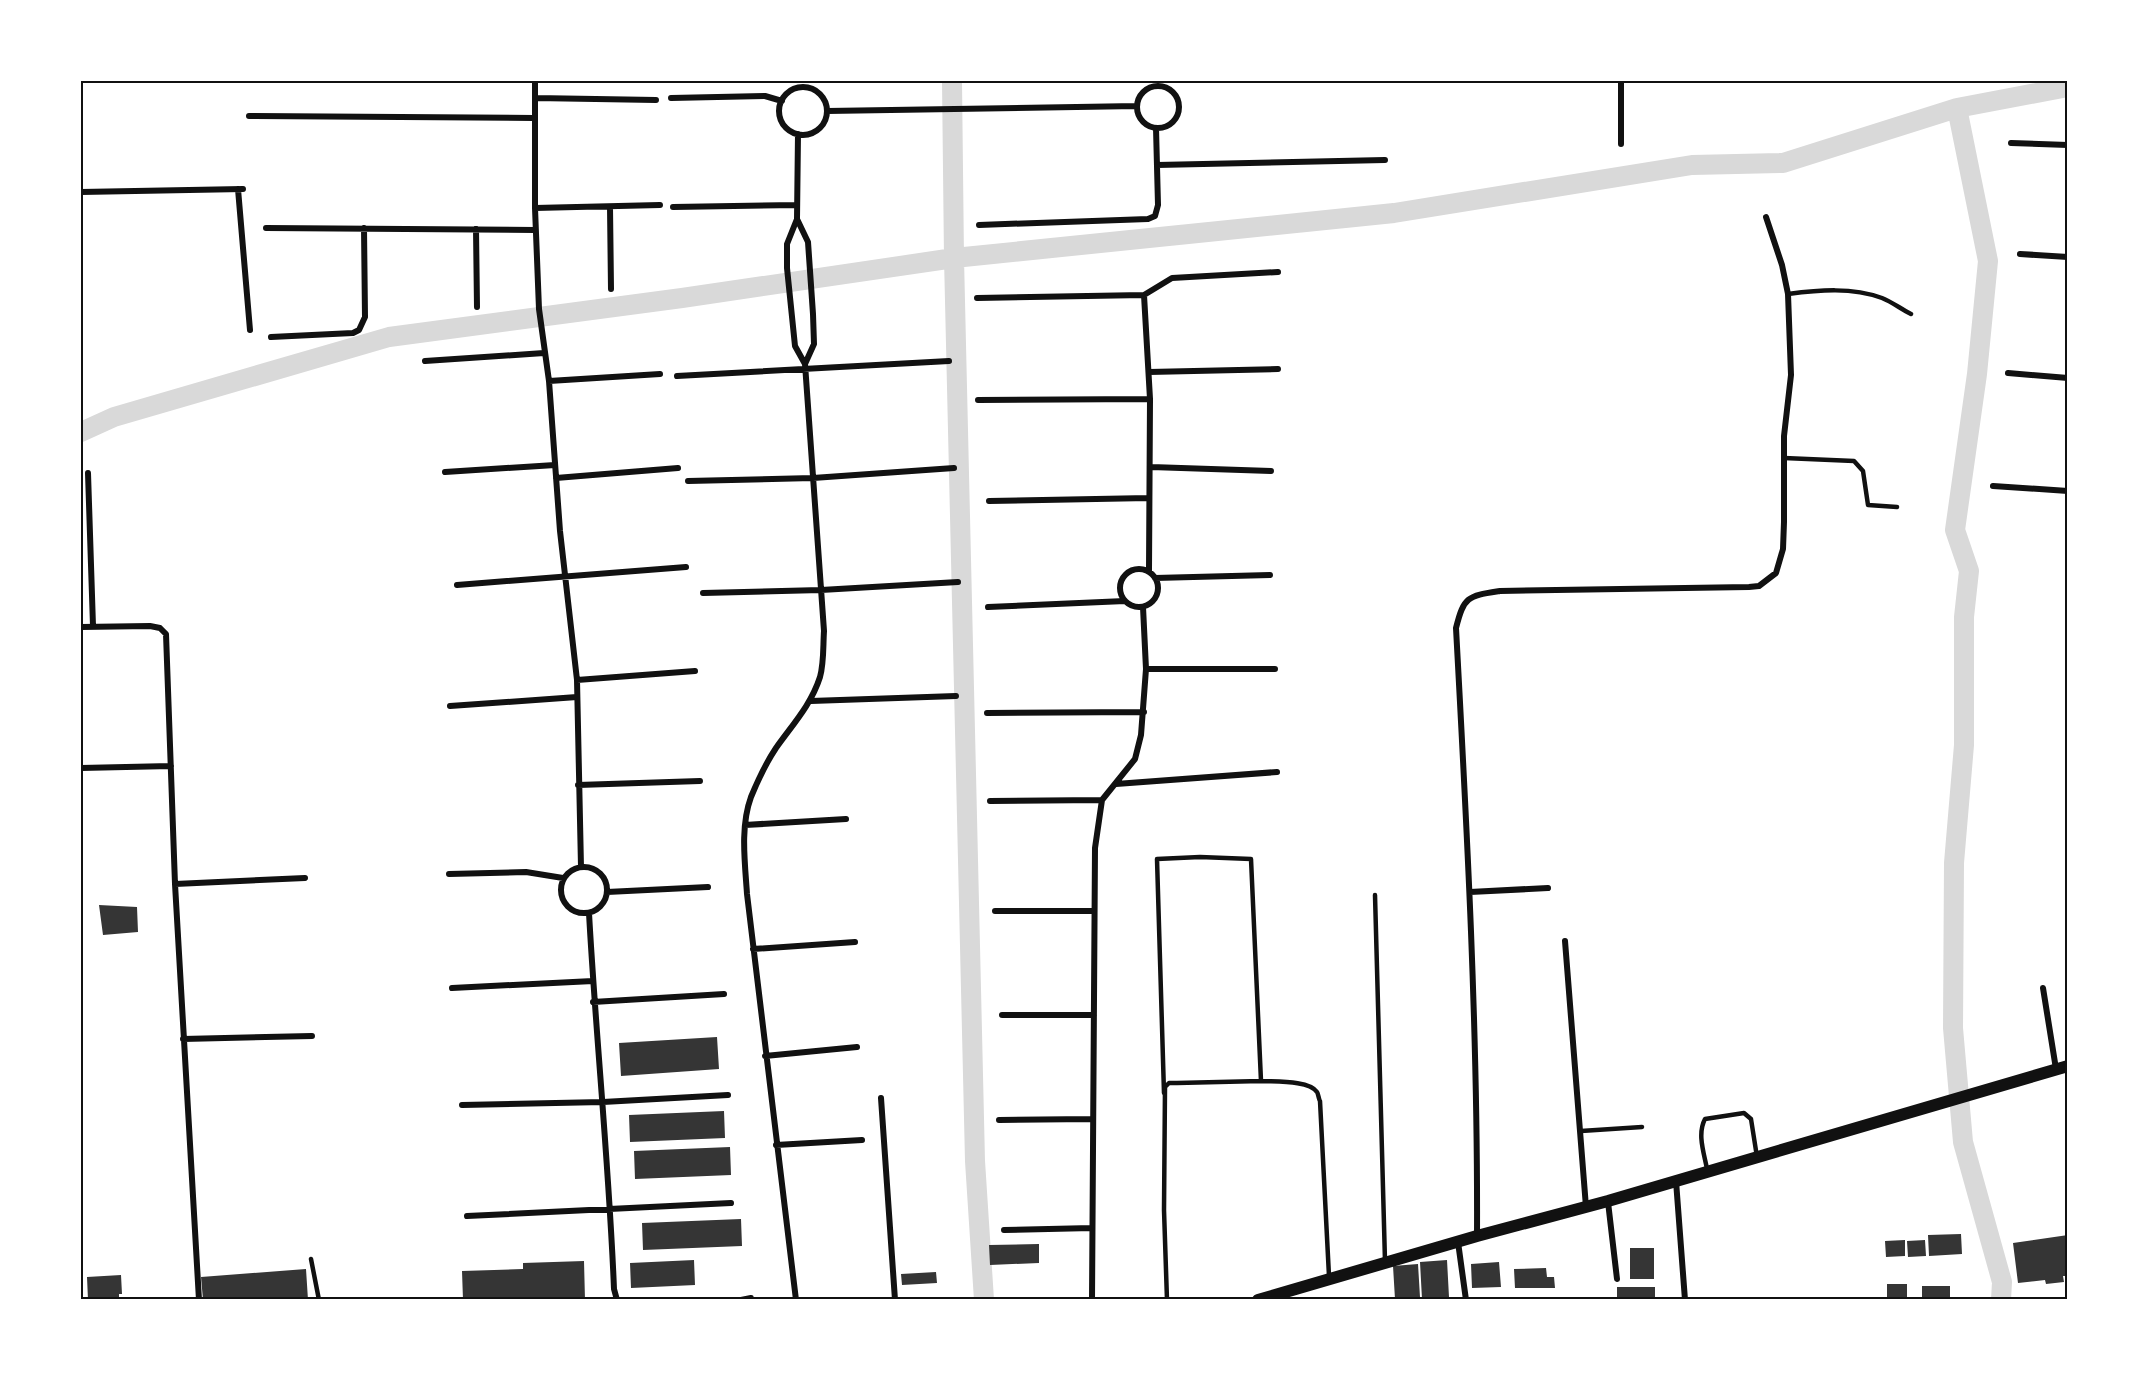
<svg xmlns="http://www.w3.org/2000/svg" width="2149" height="1381" font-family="'Archivo Narrow',sans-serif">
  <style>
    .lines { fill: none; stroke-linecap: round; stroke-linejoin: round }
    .canal { stroke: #d9d9d9; stroke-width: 20 }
    .building { fill: #353535 }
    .service { stroke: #111; stroke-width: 4.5 }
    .minor { stroke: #111; stroke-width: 6 }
    .secondary { stroke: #111; stroke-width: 12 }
    .neatline { fill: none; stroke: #111; stroke-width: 2 }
  </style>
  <rect width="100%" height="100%" fill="#fff"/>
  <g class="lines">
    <path class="canal" d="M 952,81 L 954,258 L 975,1161 L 984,1300
      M 1957,108 L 1988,261 L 1977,374 L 1955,530 L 1969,571 L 1964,617 L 1964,745 L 1954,863 L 1953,1028 L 1963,1142 L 2002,1282 L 2001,1300
      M 81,432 L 114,417 L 389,337 L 682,298 L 954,258 L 1394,213 L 1692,165 L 1783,163 L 1957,108 L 2068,87"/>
  </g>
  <path class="building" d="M 99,905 L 137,907 L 138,932 L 103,935 Z
    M 717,1037 L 719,1069 L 621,1076 L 619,1043 Z
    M 724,1111 L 725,1138 L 630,1142 L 629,1115 Z
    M 730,1147 L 731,1175 L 635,1179 L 634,1151 Z
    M 741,1219 L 742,1246 L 643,1250 L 642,1223 Z
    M 1961,1234 L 1962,1254 L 1929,1256 L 1928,1235 Z
    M 2068,1235 L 2068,1276 L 2063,1276 L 2064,1282 L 2046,1284 L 2045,1280 L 2018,1283 L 2013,1243 Z
    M 1905,1240 L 1905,1256 L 1886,1257 L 1885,1241 Z
    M 1925,1240 L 1926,1256 L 1908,1257 L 1907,1241 Z
    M 1039,1244 L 1039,1263 L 990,1265 L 989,1245 Z
    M 1630,1248 L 1654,1248 L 1654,1279 L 1630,1279 Z
    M 694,1260 L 695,1285 L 631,1288 L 630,1263 Z
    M 1447,1260 L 1449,1297 L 1422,1299 L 1420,1262 Z
    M 584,1261 L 585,1300 L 463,1300 L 462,1271 L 523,1269 L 523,1263 Z
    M 1499,1262 L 1501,1287 L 1472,1288 L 1471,1264 Z
    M 1418,1264 L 1420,1297 L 1395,1299 L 1393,1266 Z
    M 1546,1268 L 1547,1277 L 1554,1277 L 1555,1288 L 1515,1288 L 1514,1269 Z
    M 306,1269 L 308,1300 L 203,1300 L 201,1277 Z
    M 936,1272 L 937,1283 L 902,1285 L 901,1274 Z
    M 121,1275 L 122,1294 L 119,1294 L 119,1300 L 88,1300 L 87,1277 Z
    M 1887,1284 L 1907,1284 L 1907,1300 L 1887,1300 Z
    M 1922,1286 L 1950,1286 L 1950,1300 L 1922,1300 Z
    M 1617,1287 L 1655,1287 L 1655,1300 L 1617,1300 Z
    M 1291,1297 L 1371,1298 L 1371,1300 L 1291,1300 Z"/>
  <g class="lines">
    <path class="service" d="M 1788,294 C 1819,290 1852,287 1882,298 C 1892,302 1901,309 1911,314
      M 1784,458 L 1854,461 L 1863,471 L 1868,505 L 1897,507
      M 1375,895 L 1385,1261
      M 1164,1093 L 1157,859 L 1200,857 L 1251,859 L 1261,1081 C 1275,1082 1309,1080 1317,1092 C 1318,1093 1319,1100 1320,1101 L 1329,1276
      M 1581,1131 L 1642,1127
      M 1707,1169 C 1704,1153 1697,1134 1705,1119 L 1744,1113 L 1751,1119 L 1757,1157
      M 311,1259 L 319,1300
      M 1167,1300 L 1164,1210 L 1165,1087 L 1169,1083 L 1177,1083 L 1261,1081"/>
    <path class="minor" d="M 535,81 L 535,208 L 539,309 L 549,381 L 560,531 L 577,680 L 581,867
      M1137 107a21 21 0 1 1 42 0a21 21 0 1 1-42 0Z
      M779 111a24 24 0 1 1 48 0a24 24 0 1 1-48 0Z
      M 535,98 L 656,100
      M 671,98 L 765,96 L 782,101
      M 827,111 L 1137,106
      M 249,116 L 534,118
      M 2011,143 L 2068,145
      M 1621,144 L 1621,81
      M 1157,165 L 1385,160
      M 238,189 L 250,330
      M 81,192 L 243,189
      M 610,207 L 611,289
      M 673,207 L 797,205
      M 535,208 L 660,205
      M 797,219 L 808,242 L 813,314 L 814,344 L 805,364
      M 979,225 L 1148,219 L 1155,216 L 1158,205 L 1156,128
      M 266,228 L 535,230
      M 476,229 L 477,307
      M 2020,254 L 2068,257
      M 977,298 L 1144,295
      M 271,337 L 353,333 L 359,330 L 365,317 L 364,228
      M 425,361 L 544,353
      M 1149,372 L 1278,369
      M 2008,373 L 2068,378
      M 677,376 L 949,361
      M 549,381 L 660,374
      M 978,400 L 1150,399
      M 1151,467 L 1271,471
      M 445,472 L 555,465
      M 88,473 L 93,626
      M 556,478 L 678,468
      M 688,481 L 813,478 L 954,468
      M 1993,486 L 2068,491
      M 989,501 L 1149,498
      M1120 588a19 19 0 1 1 38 0a19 19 0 1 1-38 0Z
      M 1149,571 L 1150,399 L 1144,295 L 1172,278 L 1278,272
      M 1155,578 L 1270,575
      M 457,585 L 686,567
      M 703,593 L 821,590 L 958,582
      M 988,607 L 1125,601
      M 81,627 L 150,626 L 160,628 L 166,634 L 175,884 L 199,1300
      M 1146,669 L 1275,669
      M 577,680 L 695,671
      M 811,701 L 956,696
      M 450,706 L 577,697
      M 987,713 L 1144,712
      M 81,768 L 171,766
      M 1116,784 L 1277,772
      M 578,785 L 700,781
      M 990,801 L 1102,800
      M 745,825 L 846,819
      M561 890a23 23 0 1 1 46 0a23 23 0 1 1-46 0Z
      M 449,874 L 526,872 L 563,878
      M 175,884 L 305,878
      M 607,892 L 708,887
      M 1470,892 L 1548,888
      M 995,911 L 1093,911
      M 589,913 C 596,1039 609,1164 614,1289 L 617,1300
      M 1565,941 L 1586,1207
      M 753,949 L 855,942
      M 452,988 L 593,981
      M 2043,988 L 2056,1069
      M 593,1002 L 724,994
      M 1002,1015 L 1094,1015
      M 183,1039 L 312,1036
      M 765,1056 L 857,1047
      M 881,1098 L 895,1300
      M 462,1105 L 603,1102 L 728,1095
      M 999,1120 L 1092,1119
      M 776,1145 L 862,1140
      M 1676,1181 L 1685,1300
      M 1608,1202 L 1617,1279
      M 467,1216 L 731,1203
      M 1004,1230 L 1092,1228
      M 1477,1236 C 1478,1033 1467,830 1456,628 C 1464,596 1468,596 1500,591 L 1749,587 L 1759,586 L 1776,573 L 1783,549 L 1784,522 L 1784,436 L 1791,375 L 1788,294 L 1782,265 L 1766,217
      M 1458,1242 L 1466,1300
      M 741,1300 L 751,1298
      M 796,1300 L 747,894 C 745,863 740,827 751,797 C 758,780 766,763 776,748 C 793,724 811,705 820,677 C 824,663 823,646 824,631 L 805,364 L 795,346 L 787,268 L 787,244 L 797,219 L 798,134
      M 1092,1300 L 1095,848 L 1102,800 L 1135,759 L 1141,735 L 1146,669 L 1143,607"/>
    <path class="secondary" d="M 1258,1300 L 1477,1236 L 1608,1201 L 2068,1066"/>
  </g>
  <rect width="2149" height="1381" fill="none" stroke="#ffffff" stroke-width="165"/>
  <rect x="82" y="82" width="1984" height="1216" class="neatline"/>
</svg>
